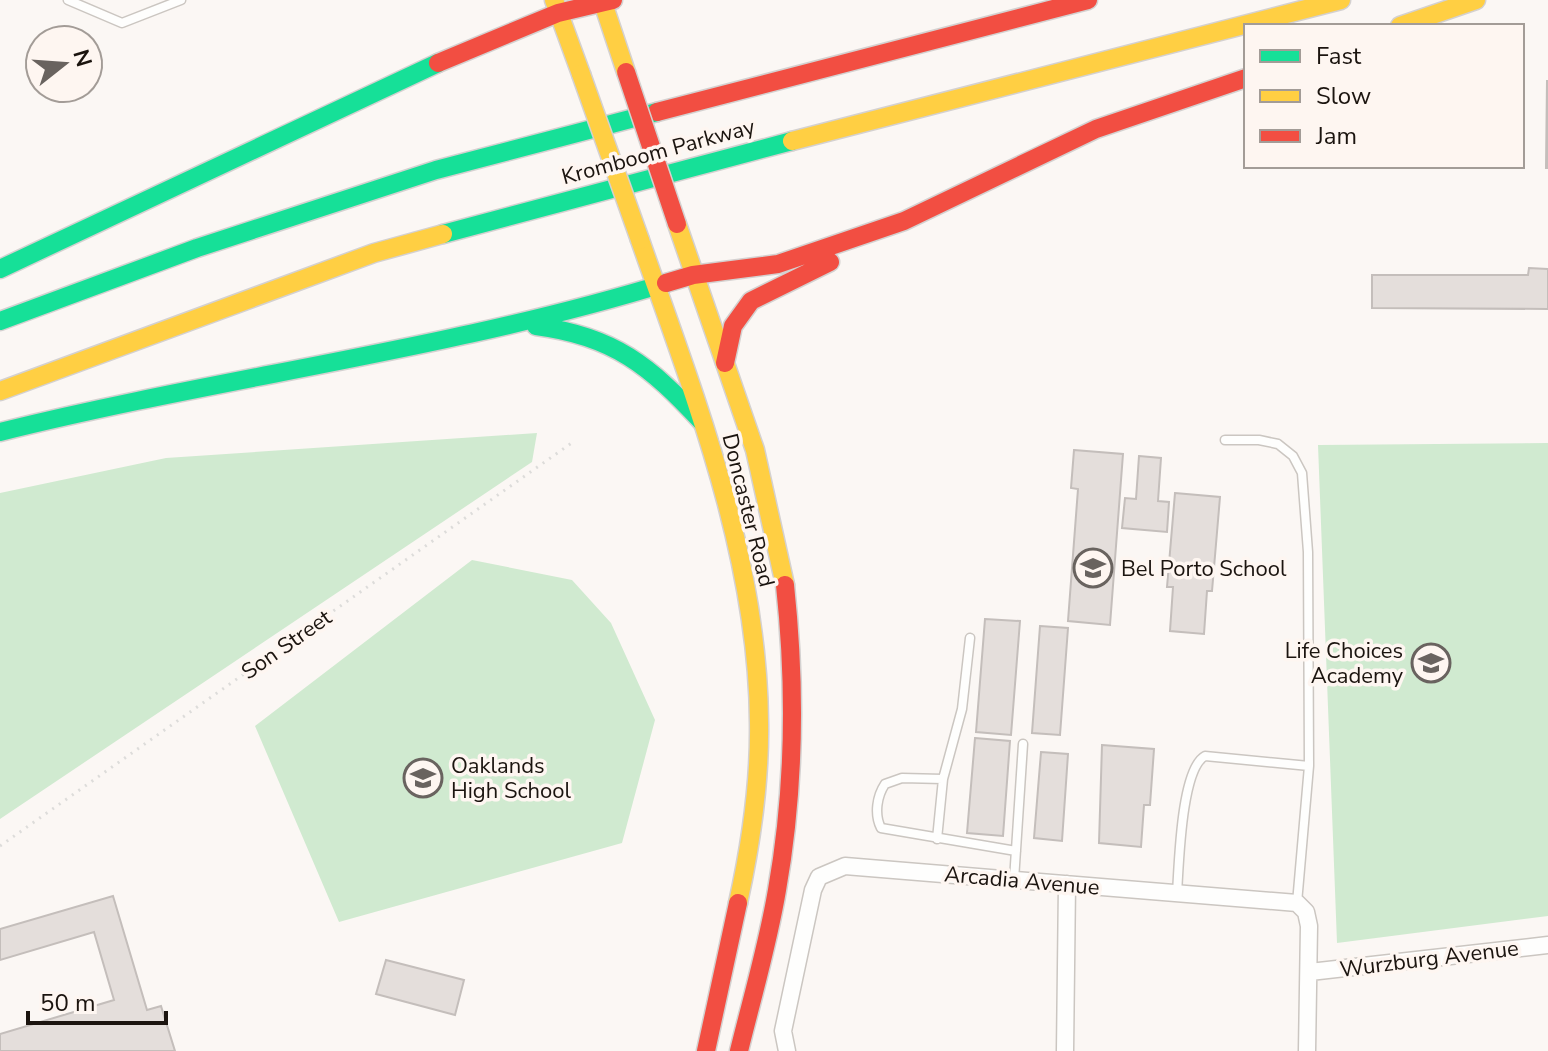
<svg xmlns="http://www.w3.org/2000/svg" width="1548" height="1051" font-family="'Nunito Sans',sans-serif">
  <style>
    .green { fill: #d0ead0 }
    .building { fill: #e4dedb; stroke: #c4bebb; stroke-width: 2 }
    .lines { fill: none; stroke-linecap: round; stroke-linejoin: round }
    .lane-casing { stroke: #cbc6c1; stroke-width: 11 }
    .street-casing { stroke: #cbc6c1; stroke-width: 19 }
    .fast-casing { stroke: #d4d1d0; stroke-width: 21 }
    .slow-casing { stroke: #d4d1d0; stroke-width: 21 }
    .jam-casing { stroke: #d4d1d0; stroke-width: 21 }
    .path { stroke: #dddcda; stroke-width: 3; stroke-dasharray: 2 6; stroke-linecap: butt }
    .lane { stroke: #fefefd; stroke-width: 8 }
    .street { stroke: #fefefd; stroke-width: 16 }
    .fast { stroke: #16e098; stroke-width: 18 }
    .slow { stroke: #ffcf43; stroke-width: 18 }
    .jam { stroke: #f24e42; stroke-width: 18 }
    .slow-bridge-casing { stroke: #d4d1d0; stroke-width: 21; stroke-linecap: butt }
    .jam-bridge-casing { stroke: #d4d1d0; stroke-width: 21; stroke-linecap: butt }
    .slow-bridge { stroke: #ffcf43; stroke-width: 18 }
    .jam-bridge { stroke: #f24e42; stroke-width: 18 }
    .labels { text-anchor: middle; stroke-width: 7; stroke-linejoin: round; paint-order: stroke }
    .street-label { font-size: 22px; fill: #1b140f; stroke: #fef6f1 }
    .poi-label { font-size: 22px; fill: #1b140f; stroke: #fef6f1; text-anchor: start }
  </style>
  <rect width="100%" height="100%" fill="#fbf7f4"/>
  <path class="green" d="M 537,433 L 532,462 L 0,819 L 0,493 L 166,458 Z
    M 1548,443 L 1548,916 L 1337,943 L 1318,445 Z
    M 472,560 L 572,580 L 611,623 L 655,720 L 622,843 L 339,922 L 255,726 Z"/>
  <path class="building" d="M 1547,81 L 1548,81 L 1548,168 L 1546,168 Z
    M 1529,268 L 1548,269 L 1548,309 L 1372,308 L 1372,275 L 1528,275 Z
    M 1074,450 L 1123,454 L 1110,625 L 1068,621 L 1078,489 L 1071,488 Z
    M 1139,456 L 1161,458 L 1158,501 L 1169,502 L 1167,532 L 1122,528 L 1125,498 L 1136,499 Z
    M 1175,493 L 1220,497 L 1212,591 L 1207,591 L 1204,634 L 1170,631 L 1173,587 L 1167,587 Z
    M 985,619 L 1020,621 L 1011,735 L 976,732 Z
    M 1040,626 L 1068,628 L 1060,735 L 1032,733 Z
    M 975,738 L 1010,741 L 1003,836 L 967,833 Z
    M 1102,745 L 1154,749 L 1150,805 L 1144,805 L 1141,847 L 1099,843 Z
    M 1041,752 L 1068,754 L 1062,841 L 1034,838 Z
    M 113,896 L 147,1010 L 161,1006 L 175,1051 L 0,1051 L 0,1034 L 114,1000 L 94,932 L 0,960 L 0,929 Z
    M 386,960 L 464,980 L 455,1015 L 376,994 Z"/>
  <g class="lines">
    <g class="lane-casing">
      <path id="lane" d="M 68,0 L 122,23 L 181,0
        M 1225,440 L 1259,440 L 1278,444 L 1293,456 L 1302,473 L 1308,552 L 1309,766
        M 943,779 L 902,778 L 885,784 C 877,796 874,814 881,828 L 1016,851
        M 937,839 L 943,779 L 962,709 L 970,638
        M 1014,880 L 1023,744
        M 1177,893 C 1179,865 1181,769 1205,756 L 1309,766 L 1297,903"/>
    </g>
    <g class="street-casing">
      <path id="street" d="M 1310,972 L 1548,945
        M 787,1051 L 783,1031 L 813,890 L 819,877 L 845,866 L 1297,903 L 1306,912 L 1309,926 L 1307,1051
        M 1065,1051 L 1067,884"/>
    </g>
    <g class="fast-casing">
      <path id="fast" d="M 443,234 L 792,141
        M 0,269 L 438,63
        M 0,321 L 197,248 L 436,170 L 657,112
        M 536,326 C 614,336 650,366 702,422
        M 0,432 C 221,377 448,350 666,283"/>
    </g>
    <g class="slow-casing">
      <path id="slow" d="M 554,0 L 581,74
        M 602,0 L 626,72
        M 1400,26 L 1476,0
        M 792,141 L 1341,0
        M 677,224 L 755,450 L 785,585
        M 640,240 C 694,395 758,555 759,722 C 760,783 751,844 738,903
        M 0,391 L 374,253 L 443,234"/>
    </g>
    <g class="jam-casing">
      <path id="jam" d="M 438,63 L 558,13 L 613,0
        M 657,112 L 1088,0
        M 666,283 L 693,275 L 778,264 L 904,221 L 1096,129 L 1246,78
        M 725,363 L 733,326 L 751,301 L 830,262
        M 706,1051 L 738,903
        M 739,1051 C 752,998 768,944 777,890 C 795,788 796,688 785,585"/>
    </g>
    <path class="path" d="M 0,846 L 573,442"/>
    <use href="#lane" class="lane"/>
    <use href="#street" class="street"/>
    <use href="#fast" class="fast"/>
    <use href="#slow" class="slow"/>
    <use href="#jam" class="jam"/>
    <g class="slow-bridge-casing">
      <path id="slow-bridge" d="M 581,74 L 640,240"/>
    </g>
    <g class="jam-bridge-casing">
      <path id="jam-bridge" d="M 626,72 L 677,224"/>
    </g>
    <use href="#slow-bridge" class="slow-bridge"/>
    <use href="#jam-bridge" class="jam-bridge"/>
  </g>
  <defs>
    <g id="school-ring" transform="scale(2)"><circle r="9.5" fill="#fef6f1" stroke="#69635f" stroke-width="1.5"/><path d="M0-5L7-2L0 1L-7-2ZM-4 1L0 2.5L4 1V4Q0 6-4 4Z" fill="#69635f"/></g>
    <g id="university-ring" transform="scale(2)"><circle r="9.5" fill="#fef6f1" stroke="#69635f" stroke-width="1.5"/><path d="M0-5L7-2L0 1L-7-2ZM-4 1L0 2.5L4 1V4Q0 6-4 4Z" fill="#69635f"/></g>
  </defs>
  <g fill-rule="evenodd">
    <use href="#school-ring" x="1093" y="568"/>
    <use href="#university-ring" x="1431" y="663"/>
    <use href="#school-ring" x="423" y="778"/>
  </g>
  <g class="labels">
    <g class="street-label">
      <text transform="translate(658 151) rotate(-15)" y="8">Kromboom Parkway</text>
      <text transform="translate(749 510) rotate(76)" y="8">Doncaster Road</text>
      <text transform="translate(286 644) rotate(-35)" y="8">Son Street</text>
      <text transform="translate(1022 880) rotate(5)" y="8">Arcadia Avenue</text>
      <text transform="translate(1429 958) rotate(-7)" y="8">Wurzburg Avenue</text>
    </g>
    <g class="poi-label">
      <text x="1121" y="576">Bel Porto School</text>
      <text x="1403" y="658" text-anchor="end">Life Choices<tspan x="1403" dy="25">Academy</tspan></text>
      <text x="451" y="773">Oaklands<tspan x="451" dy="25">High School</tspan></text>
    </g>
  </g>
  <rect x="1244" y="24" width="280" height="144" fill="#fef6f1" stroke="#a39c97" stroke-width="2"/>
  <rect x="1260" y="50" width="40" height="12" fill="#16e098" stroke="#a39c97" stroke-width="2"/>
  <text x="1316" y="64" font-size="24" fill="#1b140f">Fast</text>
  <rect x="1260" y="90" width="40" height="12" fill="#ffcf43" stroke="#a39c97" stroke-width="2"/>
  <text x="1316" y="104" font-size="24" fill="#1b140f">Slow</text>
  <rect x="1260" y="130" width="40" height="12" fill="#f24e42" stroke="#a39c97" stroke-width="2"/>
  <text x="1316" y="144" font-size="24" fill="#1b140f">Jam</text>
  <g transform="translate(64 64) rotate(73)"><circle r="38" fill="#fef6f1" stroke="#a39c97" stroke-width="2"/>
  <path d="M0-6L14 30L0 20L-14 30Z" fill="#69635f"/>
  <text y="-12" font-size="22" font-weight="bold" text-anchor="middle" fill="#1b140f">N</text>
  </g>
  <path d="M28 1011v12h138v-12" fill="none" stroke="#1b140f" stroke-width="4"/>
  <text x="40" y="1011" font-size="24" fill="#1b140f" stroke="#fef6f1" stroke-width="6" paint-order="stroke">50 m</text>
</svg>
